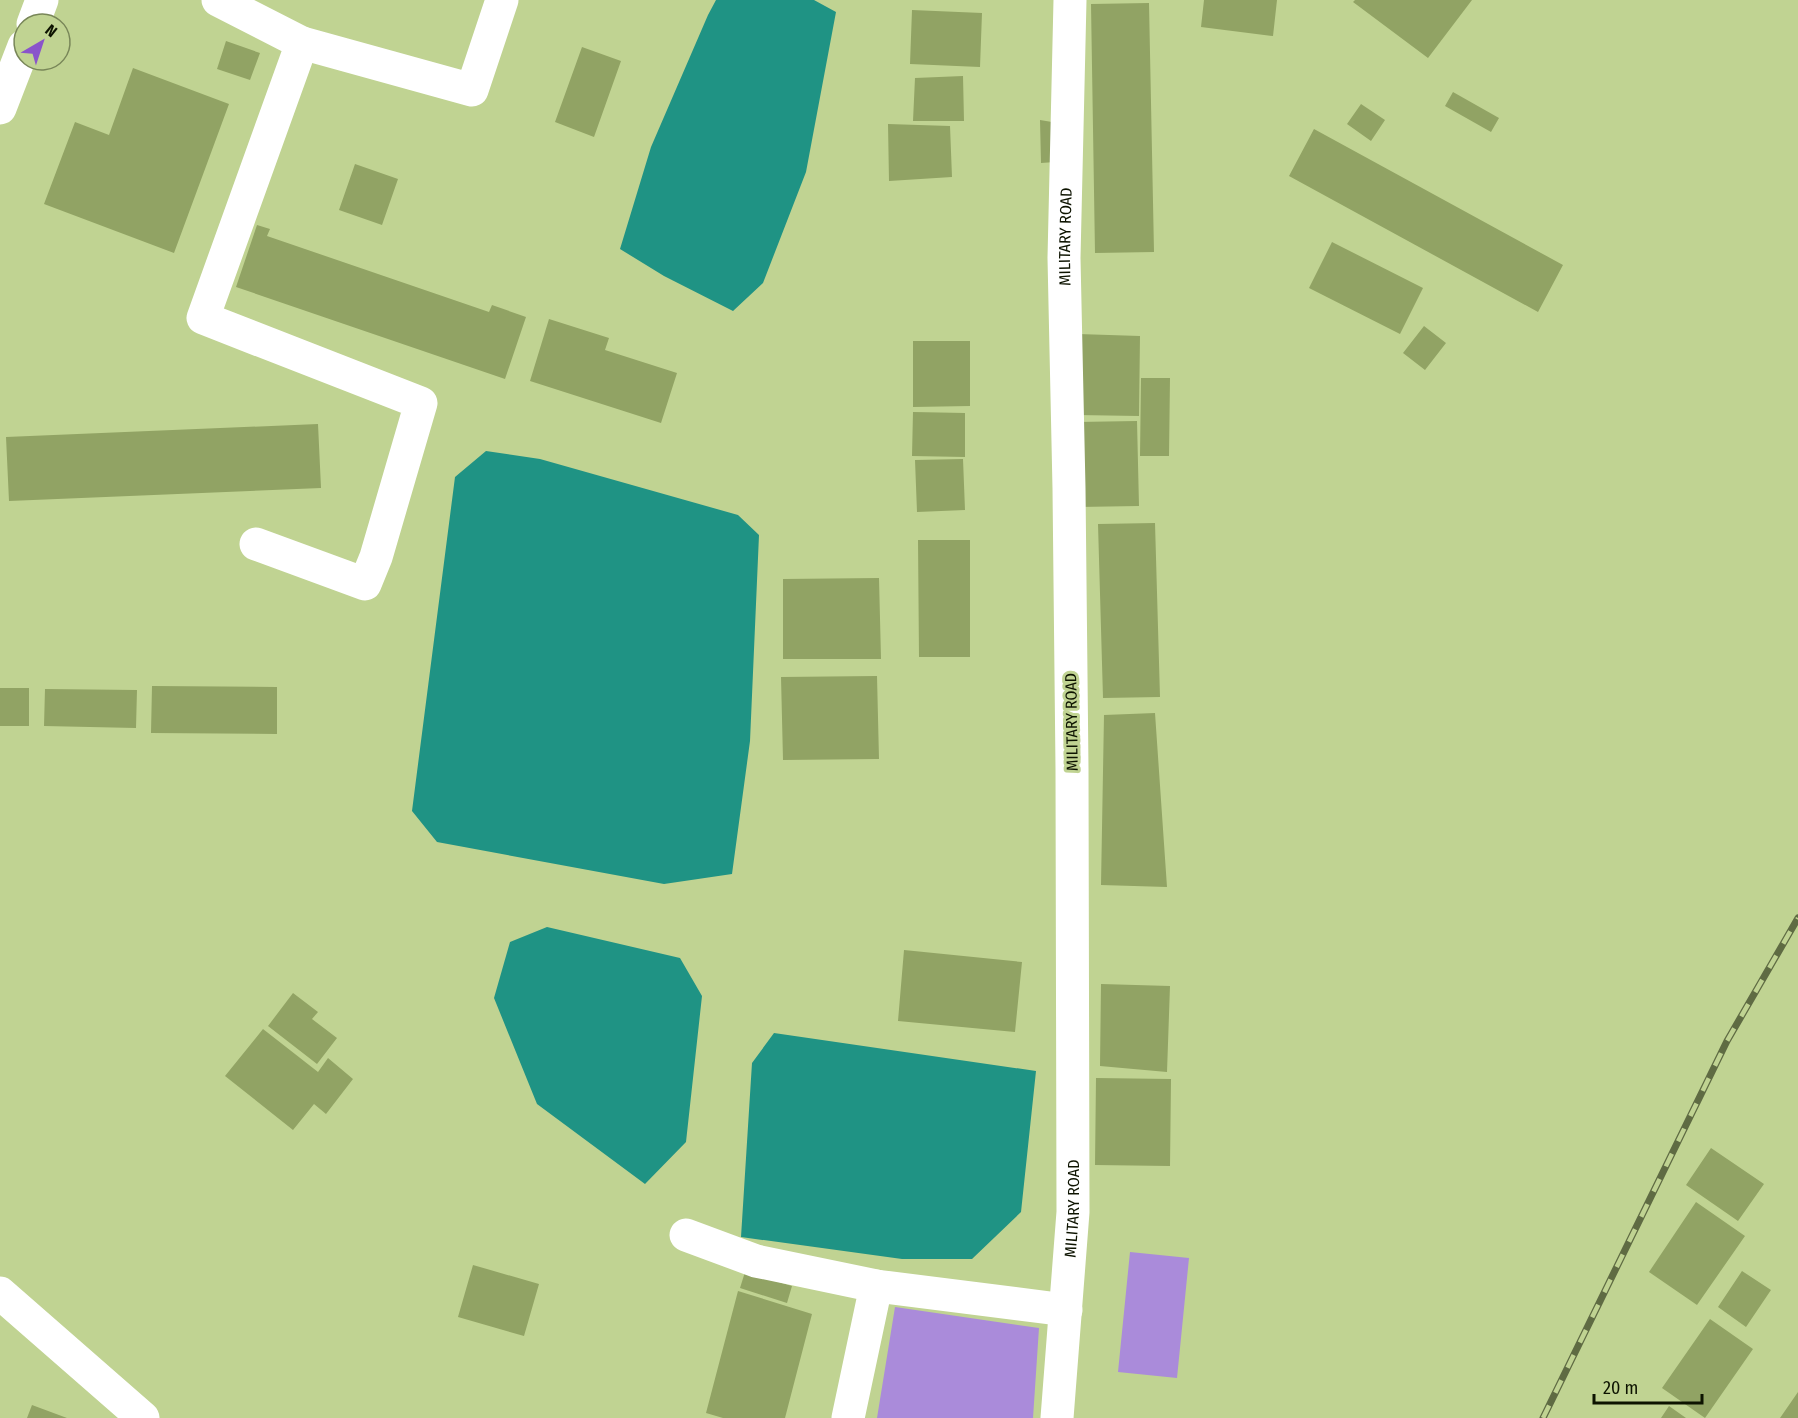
<svg xmlns="http://www.w3.org/2000/svg" width="1798" height="1418" font-family="'Fira Sans Condensed',sans-serif">
  <style>
    .green { fill: #aa8bda }
    .water { fill: #1f9384 }
    .building { fill: #91a364 }
    .lines { fill: none; stroke-linecap: round; stroke-linejoin: round }
    .minor { stroke: #fff; stroke-width: 33 }
    .rail-casing { stroke: #5f6b43; stroke-width: 7 }
    .rail { stroke: #c0d392; stroke-width: 4.5; stroke-dasharray: 14; stroke-linecap: butt }
    .labels { text-anchor: middle; stroke-width: 6; stroke-linejoin: round; paint-order: stroke }
    .street-label { font-size: 16px; fill: #0d1300; stroke: #c0d392 }
  </style>
  <rect width="100%" height="100%" fill="#c0d392"/>
  <path class="green" d="M 1130,1252 L 1189,1258 L 1177,1378 L 1118,1372 Z
    M 895,1307 L 1039,1328 L 1033,1418 L 877,1418 Z"/>
  <path class="water" d="M 716,0 L 814,0 L 836,12 L 806,172 L 763,283 L 733,311 L 664,276 L 620,249 L 651,147 L 708,15 Z
    M 486,451 L 540,459 L 738,515 L 759,535 L 750,741 L 732,874 L 664,884 L 437,842 L 412,811 L 455,477 Z
    M 547,927 L 680,958 L 702,996 L 686,1142 L 645,1184 L 537,1104 L 494,998 L 510,942 Z
    M 774,1033 L 1036,1071 L 1021,1212 L 972,1259 L 902,1259 L 741,1237 L 752,1063 Z"/>
  <path class="building" d="M 1204,0 L 1277,0 L 1273,36 L 1201,27 Z
    M 1355,0 L 1472,0 L 1428,58 L 1353,2 Z
    M 1149,3 L 1154,252 L 1095,253 L 1091,4 Z
    M 912,10 L 982,13 L 980,67 L 910,64 Z
    M 226,41 L 260,53 L 250,80 L 217,69 Z
    M 582,47 L 621,61 L 594,137 L 555,122 Z
    M 133,68 L 229,104 L 174,253 L 44,204 L 75,122 L 109,135 Z
    M 963,76 L 964,121 L 913,121 L 915,78 Z
    M 1453,92 L 1499,118 L 1491,132 L 1445,106 Z
    M 1361,104 L 1385,120 L 1371,141 L 1347,124 Z
    M 1040,120 L 1052,122 L 1055,162 L 1041,163 Z
    M 888,124 L 950,126 L 952,177 L 889,181 Z
    M 1314,129 L 1563,265 L 1538,312 L 1289,176 Z
    M 355,164 L 398,179 L 382,225 L 339,210 Z
    M 257,225 L 270,229 L 267,236 L 489,312 L 492,305 L 526,317 L 505,379 L 236,287 Z
    M 1332,242 L 1423,288 L 1400,334 L 1309,288 Z
    M 549,319 L 609,338 L 605,350 L 677,373 L 661,423 L 530,381 Z
    M 1424,326 L 1446,343 L 1425,370 L 1403,353 Z
    M 1078,334 L 1140,336 L 1139,416 L 1077,415 Z
    M 913,341 L 970,341 L 970,406 L 913,407 Z
    M 1141,378 L 1170,378 L 1169,456 L 1140,456 Z
    M 913,412 L 965,413 L 965,457 L 912,456 Z
    M 1137,421 L 1139,506 L 1078,507 L 1077,422 Z
    M 318,424 L 321,488 L 9,501 L 6,437 Z
    M 963,459 L 965,510 L 917,512 L 915,460 Z
    M 1155,523 L 1160,697 L 1103,698 L 1098,524 Z
    M 918,540 L 970,540 L 970,657 L 919,657 Z
    M 879,578 L 881,659 L 783,659 L 783,579 Z
    M 877,676 L 879,759 L 783,760 L 781,677 Z
    M 152,686 L 277,687 L 277,734 L 151,733 Z
    M 0,688 L 29,688 L 29,726 L 0,726 Z
    M 45,689 L 137,690 L 136,728 L 44,726 Z
    M 1155,713 L 1167,887 L 1101,885 L 1104,715 Z
    M 904,950 L 1022,962 L 1015,1032 L 898,1021 Z
    M 1101,984 L 1170,986 L 1167,1072 L 1100,1066 Z
    M 293,993 L 318,1012 L 312,1019 L 337,1038 L 317,1064 L 268,1026 Z
    M 263,1029 L 318,1072 L 328,1058 L 353,1079 L 326,1114 L 314,1104 L 293,1130 L 225,1076 Z
    M 1096,1078 L 1171,1079 L 1170,1166 L 1095,1165 Z
    M 1711,1148 L 1764,1184 L 1738,1221 L 1686,1185 Z
    M 1696,1202 L 1745,1236 L 1697,1305 L 1649,1272 Z
    M 473,1265 L 539,1284 L 524,1336 L 458,1317 Z
    M 1742,1271 L 1771,1290 L 1746,1327 L 1718,1307 Z
    M 745,1272 L 792,1286 L 787,1303 L 740,1288 Z
    M 738,1291 L 812,1314 L 785,1418 L 723,1418 L 706,1413 Z
    M 1710,1319 L 1753,1349 L 1705,1418 L 1662,1388 Z
    M 1798,1392 L 1798,1418 L 1780,1418 Z
    M 32,1405 L 67,1418 L 27,1418 Z
    M 1669,1406 L 1686,1418 L 1661,1418 Z"/>
  <g class="lines">
    <g class="minor">
      <path d="M 218,0 L 302,43 L 203,318 L 421,403 L 376,557 L 365,584 L 256,544"/>
      <path d="M 33,24 L 42,0"/>
      <path d="M 302,43 L 472,90 L 502,0"/>
      <path d="M 0,108 L 24,46"/>
      <path d="M 686,1235 L 756,1261 L 876,1286"/>
      <path d="M 0,1293 L 143,1418"/>
      <path d="M 848,1418 L 876,1286 L 1066,1310"/>
      <path id="s1" d="M 1057,1418 L 1073,1212 L 1072,769 L 1069,488 L 1064,258 L 1070,0"/>
    </g>
    <g class="rail-casing">
      <path id="rail" d="M 1543,1418 L 1727,1041 L 1798,918"/>
    </g>
    <use href="#rail" class="rail"/>
  </g>
  <g class="labels">
    <g class="street-label">
      <text dy="6" stroke="none"><textPath href="#s1" startOffset="1182">MILITARY ROAD</textPath></text>
      <text transform="translate(1071 722) rotate(-91)" y="6">MILITARY ROAD</text>
      <text dy="6" stroke="none"><textPath href="#s1" startOffset="210">MILITARY ROAD</textPath></text>
    </g>
  </g>
  <g transform="translate(42 42) rotate(39)"><circle r="28" fill="#c0d392" stroke="#788658" stroke-width="1.5"/>
  <path d="M0-4.5L10 22L0 15L-10 22Z" fill="#8a54cb"/>
  <text y="-9" font-size="16" font-weight="bold" text-anchor="middle" fill="#0d1300">N</text>
  </g>
  <path d="M1594 1394v9h108v-9" fill="none" stroke="#0d1300" stroke-width="3"/>
  <text x="1603" y="1394" font-size="18" fill="#0d1300" stroke="#c0d392" stroke-width="4.5" paint-order="stroke">20 m</text>
</svg>
